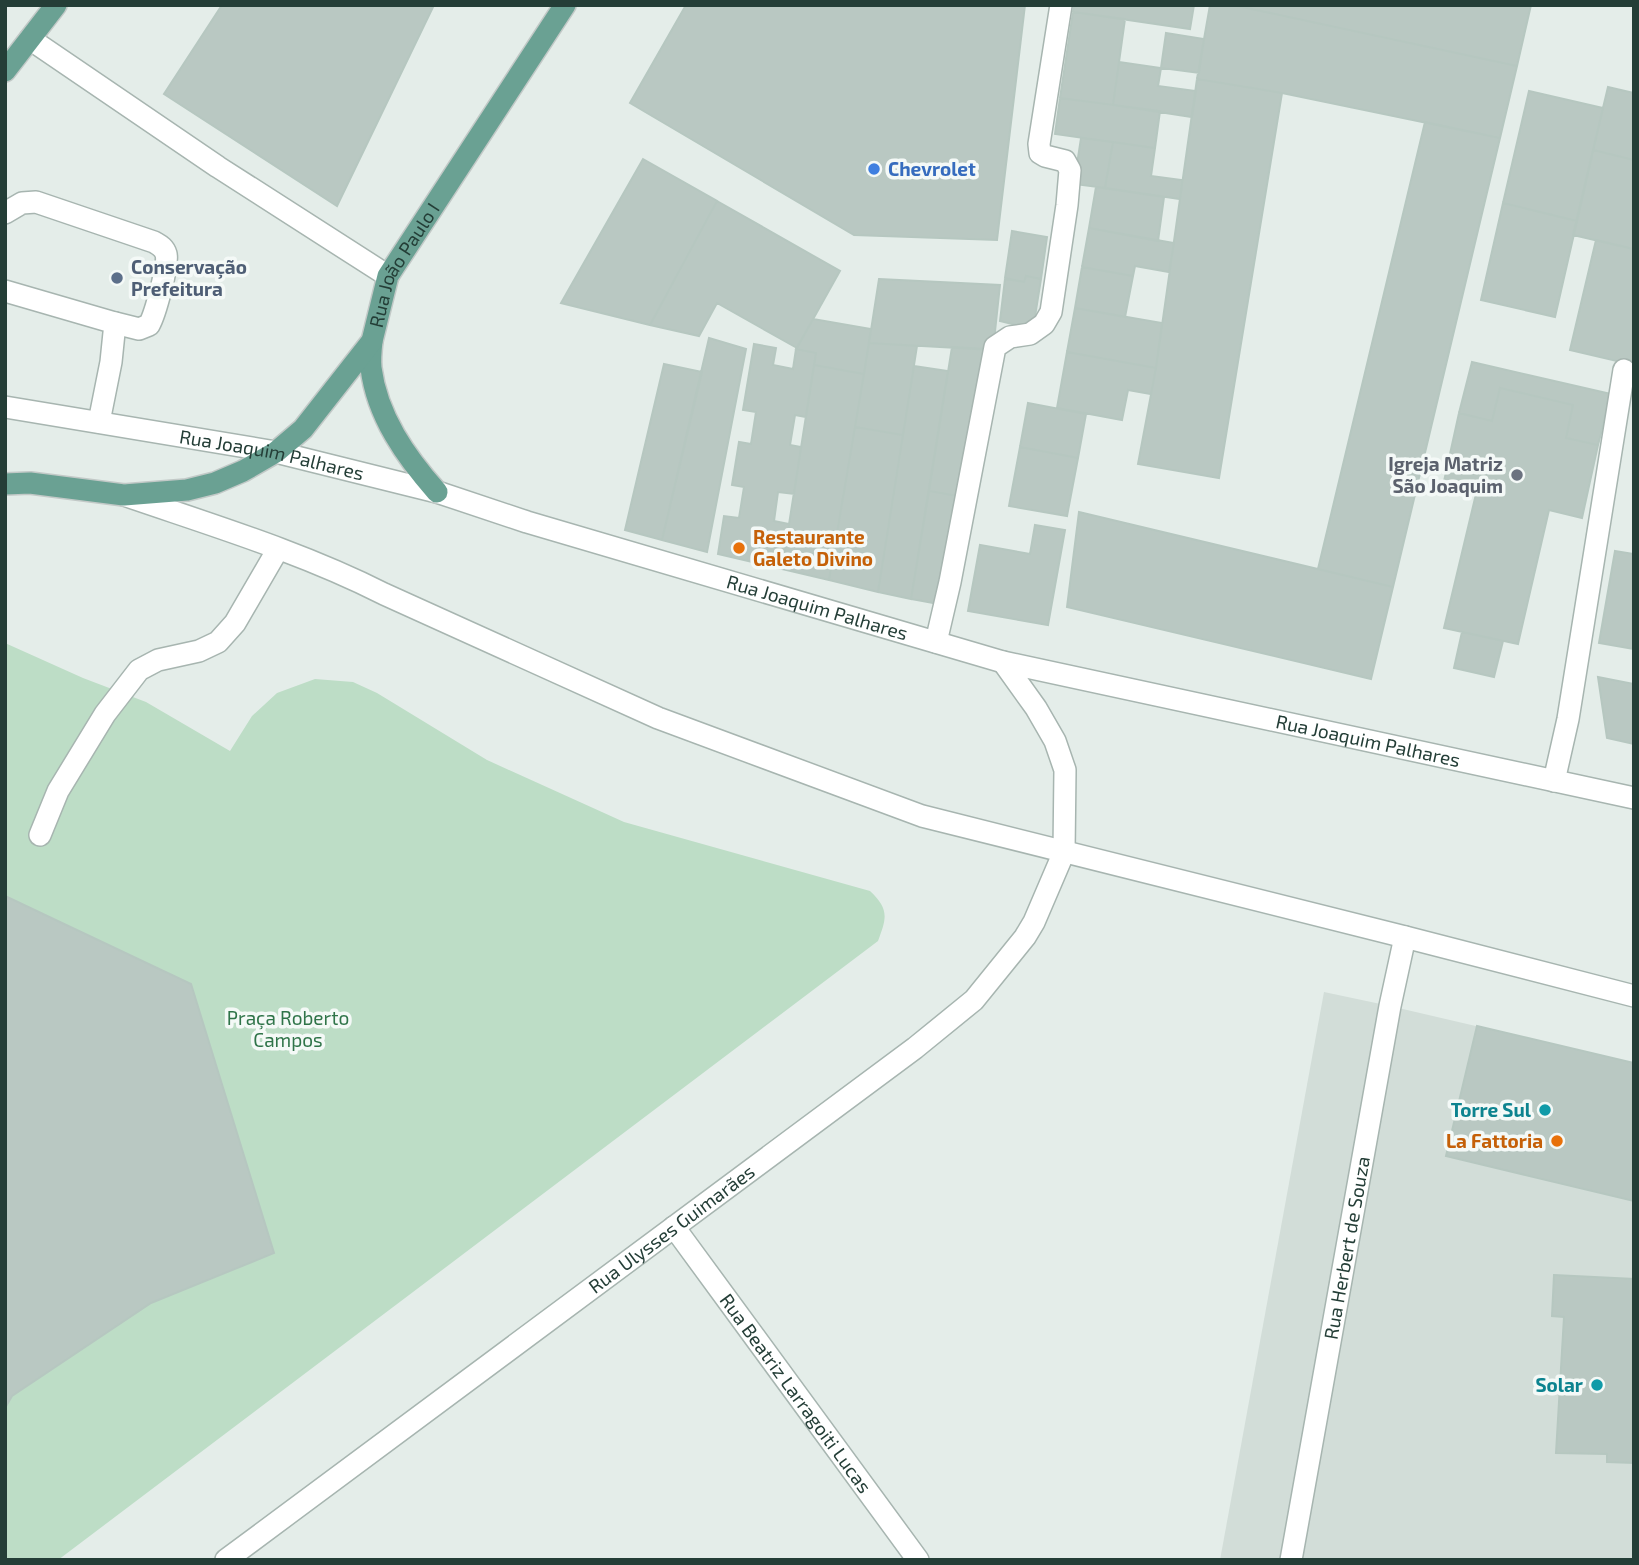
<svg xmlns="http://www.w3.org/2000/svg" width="1639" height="1565" font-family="'Exo 2',sans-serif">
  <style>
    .built { fill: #d2ddd8 }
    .green { fill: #bdddc6 }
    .building { fill: #b9c8c2; stroke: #b6c7c0; stroke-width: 2 }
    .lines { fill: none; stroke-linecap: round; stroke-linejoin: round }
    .minor-casing { stroke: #a7b5b0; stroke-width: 24 }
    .major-casing { stroke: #c2c9c7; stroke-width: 24 }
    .minor { stroke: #fff; stroke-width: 21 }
    .major { stroke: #6aa193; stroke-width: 21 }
    .shop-dot { fill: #3f7fe0; stroke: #f4f9f7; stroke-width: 2.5 }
    .service-dot { fill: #5c6f8a; stroke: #f4f9f7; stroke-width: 2.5 }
    .worship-dot { fill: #6b7280; stroke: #f4f9f7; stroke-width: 2.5 }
    .food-dot { fill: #e8710a; stroke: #f4f9f7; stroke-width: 2.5 }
    .culture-dot { fill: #0f9aa8; stroke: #f4f9f7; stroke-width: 2.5 }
    .labels { text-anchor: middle; stroke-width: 7; stroke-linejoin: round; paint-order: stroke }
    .shop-label { font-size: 19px; font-weight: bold; fill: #366cbe; stroke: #f4f9f7; text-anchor: start }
    .service-label { font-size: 19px; font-weight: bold; fill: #4e5e75; stroke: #f4f9f7; text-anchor: start }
    .street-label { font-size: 19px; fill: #243e37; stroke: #f4f9f7 }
    .worship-label { font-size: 19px; font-weight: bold; fill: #5b616d; stroke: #f4f9f7; text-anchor: end }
    .food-label { font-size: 19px; font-weight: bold; fill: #c56008; stroke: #f4f9f7; text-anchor: start }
    .park-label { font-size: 19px; fill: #2f7449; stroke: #f4f9f7 }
    .culture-label { font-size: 19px; font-weight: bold; fill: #0d838f; stroke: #f4f9f7; text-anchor: end }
  </style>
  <rect width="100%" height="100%" fill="#e4ede9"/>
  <path class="built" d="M 1324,992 L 1390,1006 L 1634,1063 L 1634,1560 L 1220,1560 Z"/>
  <path class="green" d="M 5,643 L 83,678 L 146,702 L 230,751 L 252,716 L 277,693 L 315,679 L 353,682 L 377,693 L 487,760 L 624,822 L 870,891 C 889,909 887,917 878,941 L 58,1560 L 5,1560 Z"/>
  <path class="building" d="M 222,5 L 434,5 L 337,206 L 164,94 Z
    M 686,5 L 1025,5 L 997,240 L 854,235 L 630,103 Z
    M 1074,5 L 1194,5 L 1190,29 L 1073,12 Z
    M 1210,5 L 1233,5 L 1517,66 L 1500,138 L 1282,93 L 1197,79 Z
    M 1233,5 L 1531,5 L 1517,66 Z
    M 1073,12 L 1125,19 L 1113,105 L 1060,98 Z
    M 1166,33 L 1204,39 L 1199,73 L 1161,68 Z
    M 1119,62 L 1161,68 L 1158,86 L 1196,91 L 1192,117 L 1113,105 Z
    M 1197,79 L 1282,93 L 1219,478 L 1138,464 L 1156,368 Z
    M 1608,87 L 1634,93 L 1634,160 L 1593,150 Z
    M 1529,91 L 1603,108 L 1577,221 L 1503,203 Z
    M 1060,98 L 1160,111 L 1155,148 L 1055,134 Z
    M 1425,122 L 1500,138 L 1393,587 L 1318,569 Z
    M 1081,138 L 1113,142 L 1105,188 L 1074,184 Z
    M 1113,142 L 1155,148 L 1151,176 L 1182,180 L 1180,199 L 1105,188 Z
    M 1593,150 L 1634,160 L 1633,249 L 1573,235 Z
    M 643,159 L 717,201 L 650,325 L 561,303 Z
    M 1096,187 L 1164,197 L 1158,241 L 1089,228 Z
    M 717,201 L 840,271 L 797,348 L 717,303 L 699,336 L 650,325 Z
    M 1503,203 L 1577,221 L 1555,317 L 1481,300 Z
    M 1089,228 L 1174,243 L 1169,272 L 1135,266 L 1133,276 L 1082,267 Z
    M 1012,231 L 1047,237 L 1041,279 L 1026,276 L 1024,282 L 1005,278 Z
    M 1596,240 L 1634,249 L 1634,365 L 1570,350 Z
    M 1082,267 L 1133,276 L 1125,317 L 1075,308 Z
    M 1026,276 L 1041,279 L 1033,329 L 1000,321 L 1005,279 L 1024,282 Z
    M 879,279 L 1000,285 L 993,350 L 869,343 Z
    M 1075,308 L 1162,323 L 1156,368 L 1067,352 Z
    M 813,319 L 871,329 L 864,374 L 814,365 L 816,353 L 796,349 Z
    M 709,338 L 746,349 L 707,552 L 662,540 Z
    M 869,343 L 917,346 L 903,435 L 855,427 Z
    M 754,344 L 776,348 L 773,365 L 793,369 L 796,349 L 816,353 L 806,417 L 795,415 L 790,445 L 801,447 L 794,494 L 778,492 L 774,521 L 789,524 L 782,569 L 718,554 L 724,516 L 739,518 L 744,487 L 732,485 L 739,442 L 751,444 L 756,412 L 743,410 Z
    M 952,347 L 985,349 L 958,496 L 929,491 Z
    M 1067,352 L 1156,368 L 1151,394 L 1128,390 L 1122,420 L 1057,408 Z
    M 1472,362 L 1611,394 L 1598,445 L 1566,438 L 1573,405 L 1500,388 L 1492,421 L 1459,413 Z
    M 664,364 L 702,372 L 662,540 L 625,530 Z
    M 814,365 L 864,374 L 829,580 L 782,569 Z
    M 914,366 L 948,371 L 911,599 L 878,592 Z
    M 1500,388 L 1573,405 L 1566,438 L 1598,445 L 1582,518 L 1549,510 L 1518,644 L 1444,628 L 1476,494 L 1443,486 L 1459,413 L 1492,421 Z
    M 1028,403 L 1086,414 L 1078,458 L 1020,447 Z
    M 855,427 L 903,435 L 878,592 L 829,580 Z
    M 1020,447 L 1078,458 L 1067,516 L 1009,506 Z
    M 929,491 L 958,496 L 939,604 L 911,599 Z
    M 1079,512 L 1393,587 L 1371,679 L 1067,607 Z
    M 1035,525 L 1065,530 L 1048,625 L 968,611 L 980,545 L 1030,554 Z
    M 1615,551 L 1634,554 L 1634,649 L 1599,643 Z
    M 1462,632 L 1503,641 L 1494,677 L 1454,668 Z
    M 1598,677 L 1634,684 L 1634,744 L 1607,738 Z
    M 5,896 L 191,984 L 274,1253 L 151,1303 L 12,1396 L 5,1408 Z
    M 1477,1026 L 1634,1063 L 1634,1201 L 1446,1156 Z
    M 1554,1275 L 1634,1279 L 1634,1463 L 1607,1462 L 1607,1454 L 1556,1453 L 1564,1317 L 1552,1316 Z"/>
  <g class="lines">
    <g class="minor-casing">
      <g id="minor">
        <path d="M 30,39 L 218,167 L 388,276"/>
        <path d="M 5,213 L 22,203 L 36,202 L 154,242 C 159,245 164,247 166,254 C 169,264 155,315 149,325 L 139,329 L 115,323"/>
        <path d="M 5,291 L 115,323 L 111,362 L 99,422"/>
        <path id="s1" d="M 5,407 L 276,452 L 437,492 L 527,522 L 1003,662 L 1634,798"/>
        <path d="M 124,495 C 211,525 301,552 384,594 L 658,718 L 922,816 L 1405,937 L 1634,996"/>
        <path d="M 936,642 L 950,582 L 995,347 L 1010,337 L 1030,334 L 1044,324 L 1051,312 L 1067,205 L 1070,170 L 1065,161 L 1045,156 L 1040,153 L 1039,144 L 1061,5"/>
        <path d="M 1554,781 L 1568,719 L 1624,370"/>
        <path d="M 40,835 L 58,791 L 105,714 L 139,670 L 158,660 L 199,651 L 218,642 L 235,623 L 278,549"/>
        <path id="s2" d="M 674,1227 L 918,1560"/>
        <path id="s3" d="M 226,1560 L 915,1048 L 974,1000 L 1025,937 L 1034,922 L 1064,852 L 1065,770 L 1055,741 L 1036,708 L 1003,662"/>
        <path id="s4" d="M 1291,1560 L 1390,1006 L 1405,937"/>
      </g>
    </g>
    <g class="major-casing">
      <g id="major">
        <path d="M 5,71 L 56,5"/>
        <path d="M 372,341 C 371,350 370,359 371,368 C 377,416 406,457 437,492"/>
        <path id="s5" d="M 5,484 L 30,483 L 124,495 L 187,490 L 215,483 L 243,471 L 276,452 L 303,429 L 372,341 L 388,276 L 565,5"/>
      </g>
    </g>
    <use href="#minor" class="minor"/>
    <use href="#major" class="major"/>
  </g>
  <circle class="shop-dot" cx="874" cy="169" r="7"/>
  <circle class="service-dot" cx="117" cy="278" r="7"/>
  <circle class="worship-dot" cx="1517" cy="475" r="7"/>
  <g class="food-dot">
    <circle cx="739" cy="548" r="7"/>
    <circle cx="1557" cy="1141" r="7"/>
  </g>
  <g class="culture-dot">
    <circle cx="1545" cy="1110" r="7"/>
    <circle cx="1597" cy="1385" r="7"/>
  </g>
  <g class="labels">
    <g class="shop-label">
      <text x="888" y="176">Chevrolet</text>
    </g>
    <g class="service-label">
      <text x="131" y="274">Conservação<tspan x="131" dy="22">Prefeitura</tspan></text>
    </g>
    <g class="street-label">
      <text dy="7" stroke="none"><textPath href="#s5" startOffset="511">Rua João Paulo I</textPath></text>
      <text dy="7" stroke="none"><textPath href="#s1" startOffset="271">Rua Joaquim Palhares</textPath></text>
      <text dy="7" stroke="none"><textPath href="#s1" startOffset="838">Rua Joaquim Palhares</textPath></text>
      <text dy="7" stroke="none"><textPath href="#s1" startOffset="1405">Rua Joaquim Palhares</textPath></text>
      <text dy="7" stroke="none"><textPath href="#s3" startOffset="555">Rua Ulysses Guimarães</textPath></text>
      <text dy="7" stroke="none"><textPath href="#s4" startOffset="317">Rua Herbert de Souza</textPath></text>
      <text dy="7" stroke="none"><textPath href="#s2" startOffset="206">Rua Beatriz Larragoiti Lucas</textPath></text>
    </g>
    <g class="worship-label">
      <text x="1503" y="471">Igreja Matriz<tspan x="1503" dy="22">São Joaquim</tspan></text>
    </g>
    <g class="food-label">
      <text x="753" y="544">Restaurante<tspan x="753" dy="22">Galeto Divino</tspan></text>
      <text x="1543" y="1148" text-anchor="end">La Fattoria</text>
    </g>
    <g class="park-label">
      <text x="288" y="1025">Praça Roberto<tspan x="288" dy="22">Campos</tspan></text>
    </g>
    <g class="culture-label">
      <text x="1531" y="1117">Torre Sul</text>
      <text x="1583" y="1392">Solar</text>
    </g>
  </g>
  <rect width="1639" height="1565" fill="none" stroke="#243e37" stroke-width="14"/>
</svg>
